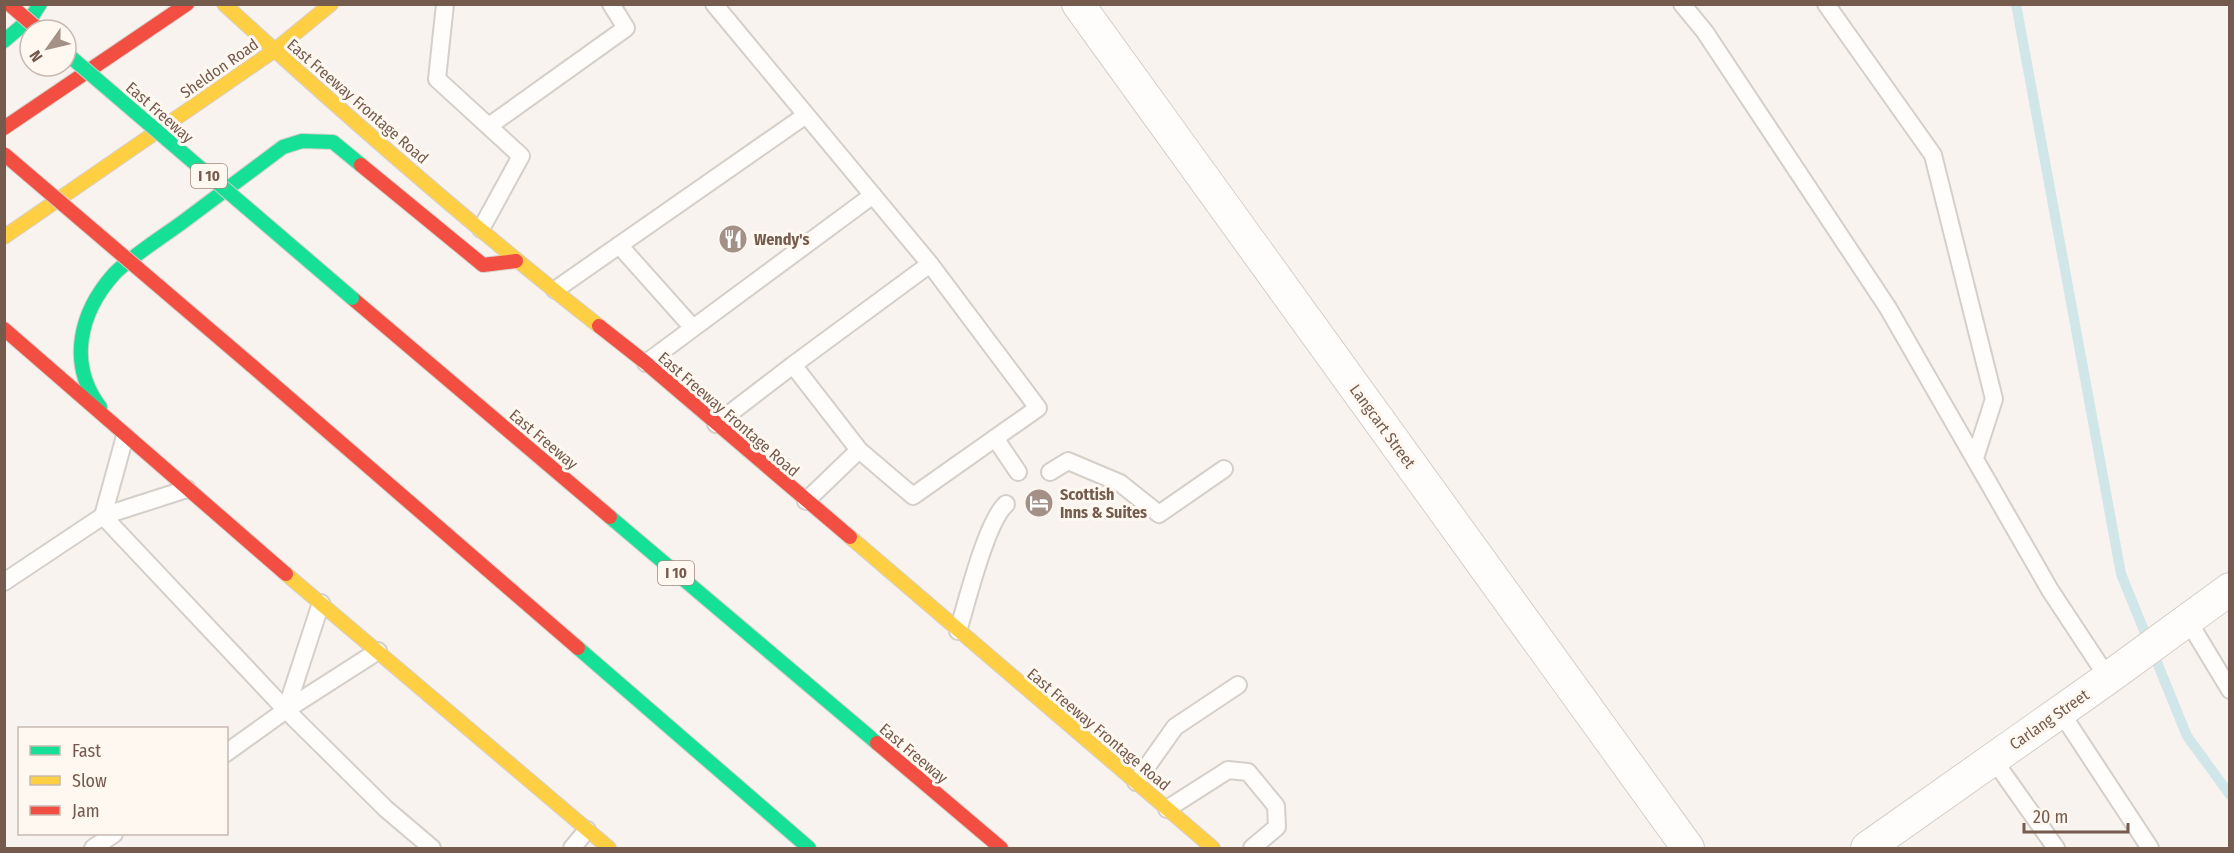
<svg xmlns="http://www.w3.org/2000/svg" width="2234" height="853" font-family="'Fira Sans Condensed',sans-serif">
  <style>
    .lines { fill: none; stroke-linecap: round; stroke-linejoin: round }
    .stream { stroke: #d0e6e8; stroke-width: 10 }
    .lane-casing { stroke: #d5cfc9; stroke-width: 20 }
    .street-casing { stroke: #d5cfc9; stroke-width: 34 }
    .fast-casing { stroke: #d7d0ca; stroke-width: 16 }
    .slow-casing { stroke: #d7d0ca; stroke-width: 16 }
    .jam-casing { stroke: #d7d0ca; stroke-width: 16 }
    .lane { stroke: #fefdfc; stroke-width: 16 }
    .street { stroke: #fefdfc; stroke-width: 32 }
    .fast { stroke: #16e098; stroke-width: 14 }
    .slow { stroke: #ffcf43; stroke-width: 14 }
    .jam { stroke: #f24e42; stroke-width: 14 }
    .fast-bridge-casing { stroke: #d6cdc8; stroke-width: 16; stroke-linecap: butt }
    .jam-bridge-casing { stroke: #d6cdc8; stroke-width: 16; stroke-linecap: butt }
    .fast-bridge { stroke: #16e098; stroke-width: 14 }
    .jam-bridge { stroke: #f24e42; stroke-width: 14 }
    .labels { text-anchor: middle; stroke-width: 6; stroke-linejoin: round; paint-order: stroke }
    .shield { fill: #fef8f1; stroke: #9e8a7f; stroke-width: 1.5 }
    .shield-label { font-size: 15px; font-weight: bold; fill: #755b4e }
    .street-label { font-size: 16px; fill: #755b4e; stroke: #fef8f1 }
    .poi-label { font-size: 16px; font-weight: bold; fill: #755b4e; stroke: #fef8f1; text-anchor: start }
  </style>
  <rect width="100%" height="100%" fill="#f8f3ee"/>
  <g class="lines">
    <path class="stream" d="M 2016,4 L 2121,574 L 2187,736 L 2230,795"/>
    <g class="lane-casing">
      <path id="lane" d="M 445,4 L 437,79 L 521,156 L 481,229
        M 714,4 L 930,264 L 1038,408 L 913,496 L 859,450 L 806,501
        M 1682,4 L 1705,32 L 1888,308 L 2050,590 L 2108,678
        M 1826,4 L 1933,155 L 1994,399 L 1975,458
        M 489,126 L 626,28 L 611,4
        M 619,245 L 693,328
        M 555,290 L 806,115
        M 646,363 L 873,195
        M 793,365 L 930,264
        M 716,424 L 793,365 L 859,450
        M 125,436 L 103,516 L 187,489
        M 995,438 L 1018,472
        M 1050,472 L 1068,461 L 1120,483 L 1159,514 L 1224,469
        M 4,582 L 103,516 L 286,710
        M 321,603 L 286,710 L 378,651
        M 2187,619 L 2230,690
        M 958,631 C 967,602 986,522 1006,504
        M 2060,711 L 2150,848
        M 226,753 L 286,710 L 386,809 L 432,848
        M 1993,759 L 2056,848
        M 1136,782 L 1175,727 L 1238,685
        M 1167,809 L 1228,770 L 1248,772 L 1276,806 L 1277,827 L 1252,848
        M 93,848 L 114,834
        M 572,848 L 587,830"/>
    </g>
    <g class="street-casing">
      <path id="street" d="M 1078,4 L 1688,848
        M 1867,848 L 2108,678 L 2230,589"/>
    </g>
    <g class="fast-casing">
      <path id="fast" d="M 4,41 L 31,18 L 40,4
        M 100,407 C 67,363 80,312 114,274 C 130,257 164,236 184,221 C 217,196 250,172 283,147 L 302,141 L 333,142 L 361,165
        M 610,517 L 877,743
        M 578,648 L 809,848"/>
    </g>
    <g class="slow-casing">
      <path id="slow" d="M 224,4 C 345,115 469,224 599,326
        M 4,237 L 275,50 L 331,4
        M 850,537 L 1213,848
        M 286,574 L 609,848"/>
    </g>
    <g class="jam-casing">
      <path id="jam" d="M 4,128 L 187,4
        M 361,165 L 483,265 L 516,261
        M 352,298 L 610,517
        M 599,326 L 646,363 L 850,537
        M 4,329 L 286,574
        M 251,365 L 578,648
        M 877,743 L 1001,848"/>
    </g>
    <use href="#lane" class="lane"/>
    <use href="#street" class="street"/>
    <use href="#fast" class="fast"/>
    <use href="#slow" class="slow"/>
    <use href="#jam" class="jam"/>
    <g class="fast-bridge-casing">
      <path id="fast-bridge" d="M 66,53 L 352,298"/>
    </g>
    <g class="jam-bridge-casing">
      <path id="jam-bridge" d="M 9,4 L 39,30
        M 4,154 L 251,365"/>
    </g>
    <use href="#fast-bridge" class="fast-bridge"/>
    <use href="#jam-bridge" class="jam-bridge"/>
  </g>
  <defs>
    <g id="restaurant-disc" transform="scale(1.5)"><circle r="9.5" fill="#a39086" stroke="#fef8f1"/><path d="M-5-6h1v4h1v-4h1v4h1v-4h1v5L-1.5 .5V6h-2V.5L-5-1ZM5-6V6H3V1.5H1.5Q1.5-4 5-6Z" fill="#fff"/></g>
    <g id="hotel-disc" transform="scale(1.5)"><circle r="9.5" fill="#a39086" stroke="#fef8f1"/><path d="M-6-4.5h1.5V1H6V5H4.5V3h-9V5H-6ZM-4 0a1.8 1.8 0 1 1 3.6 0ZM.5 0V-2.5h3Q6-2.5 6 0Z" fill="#fff"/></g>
  </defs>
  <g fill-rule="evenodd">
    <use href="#restaurant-disc" x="733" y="239"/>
    <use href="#hotel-disc" x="1039" y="503"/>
  </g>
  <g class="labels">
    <g class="shield">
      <rect x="191" y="164" width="36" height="24" rx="4.5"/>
      <rect x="658" y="561" width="36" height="24" rx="4.5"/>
    </g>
    <g class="shield-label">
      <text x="209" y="181">I 10</text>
      <text x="676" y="578">I 10</text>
    </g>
    <g class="street-label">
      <text transform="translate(219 68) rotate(-35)" y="6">Sheldon Road</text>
      <text transform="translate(358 101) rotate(41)" y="6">East Freeway Frontage Road</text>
      <text transform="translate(160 112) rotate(41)" y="6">East Freeway</text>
      <text transform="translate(729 414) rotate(41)" y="6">East Freeway Frontage Road</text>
      <text transform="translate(1383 426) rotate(54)" y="6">Langcart Street</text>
      <text transform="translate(544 439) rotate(40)" y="6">East Freeway</text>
      <text transform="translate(2049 719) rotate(-35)" y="6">Carlang Street</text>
      <text transform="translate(1099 729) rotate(40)" y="6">East Freeway Frontage Road</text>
      <text transform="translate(914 753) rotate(40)" y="6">East Freeway</text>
    </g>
    <g class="poi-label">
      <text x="754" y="245">Wendy's</text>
      <text x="1060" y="500">Scottish<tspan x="1060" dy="18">Inns &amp; Suites</tspan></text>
    </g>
  </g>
  <rect width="2234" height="853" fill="none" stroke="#755b4e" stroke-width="12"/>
  <rect x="18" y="727" width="210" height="108" fill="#fef8f1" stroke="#c7b9b0" stroke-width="1.5"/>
  <rect x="30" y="746" width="30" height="9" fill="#16e098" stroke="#c7b9b0" stroke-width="1.5"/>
  <text x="72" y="757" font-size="18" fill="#755b4e">Fast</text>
  <rect x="30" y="776" width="30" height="9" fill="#ffcf43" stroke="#c7b9b0" stroke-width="1.5"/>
  <text x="72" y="787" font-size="18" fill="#755b4e">Slow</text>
  <rect x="30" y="806" width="30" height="9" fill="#f24e42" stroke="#c7b9b0" stroke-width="1.5"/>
  <text x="72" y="817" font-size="18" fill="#755b4e">Jam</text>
  <g transform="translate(48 48) rotate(236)"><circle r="28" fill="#fef8f1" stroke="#c7b9b0" stroke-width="1.5"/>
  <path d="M0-4.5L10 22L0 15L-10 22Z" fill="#a39086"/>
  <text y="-9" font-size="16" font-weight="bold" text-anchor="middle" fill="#755b4e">N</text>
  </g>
  <path d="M2024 823v9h104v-9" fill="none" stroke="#755b4e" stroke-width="3"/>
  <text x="2033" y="823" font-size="18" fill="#755b4e" stroke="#fef8f1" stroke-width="4.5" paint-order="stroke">20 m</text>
</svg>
